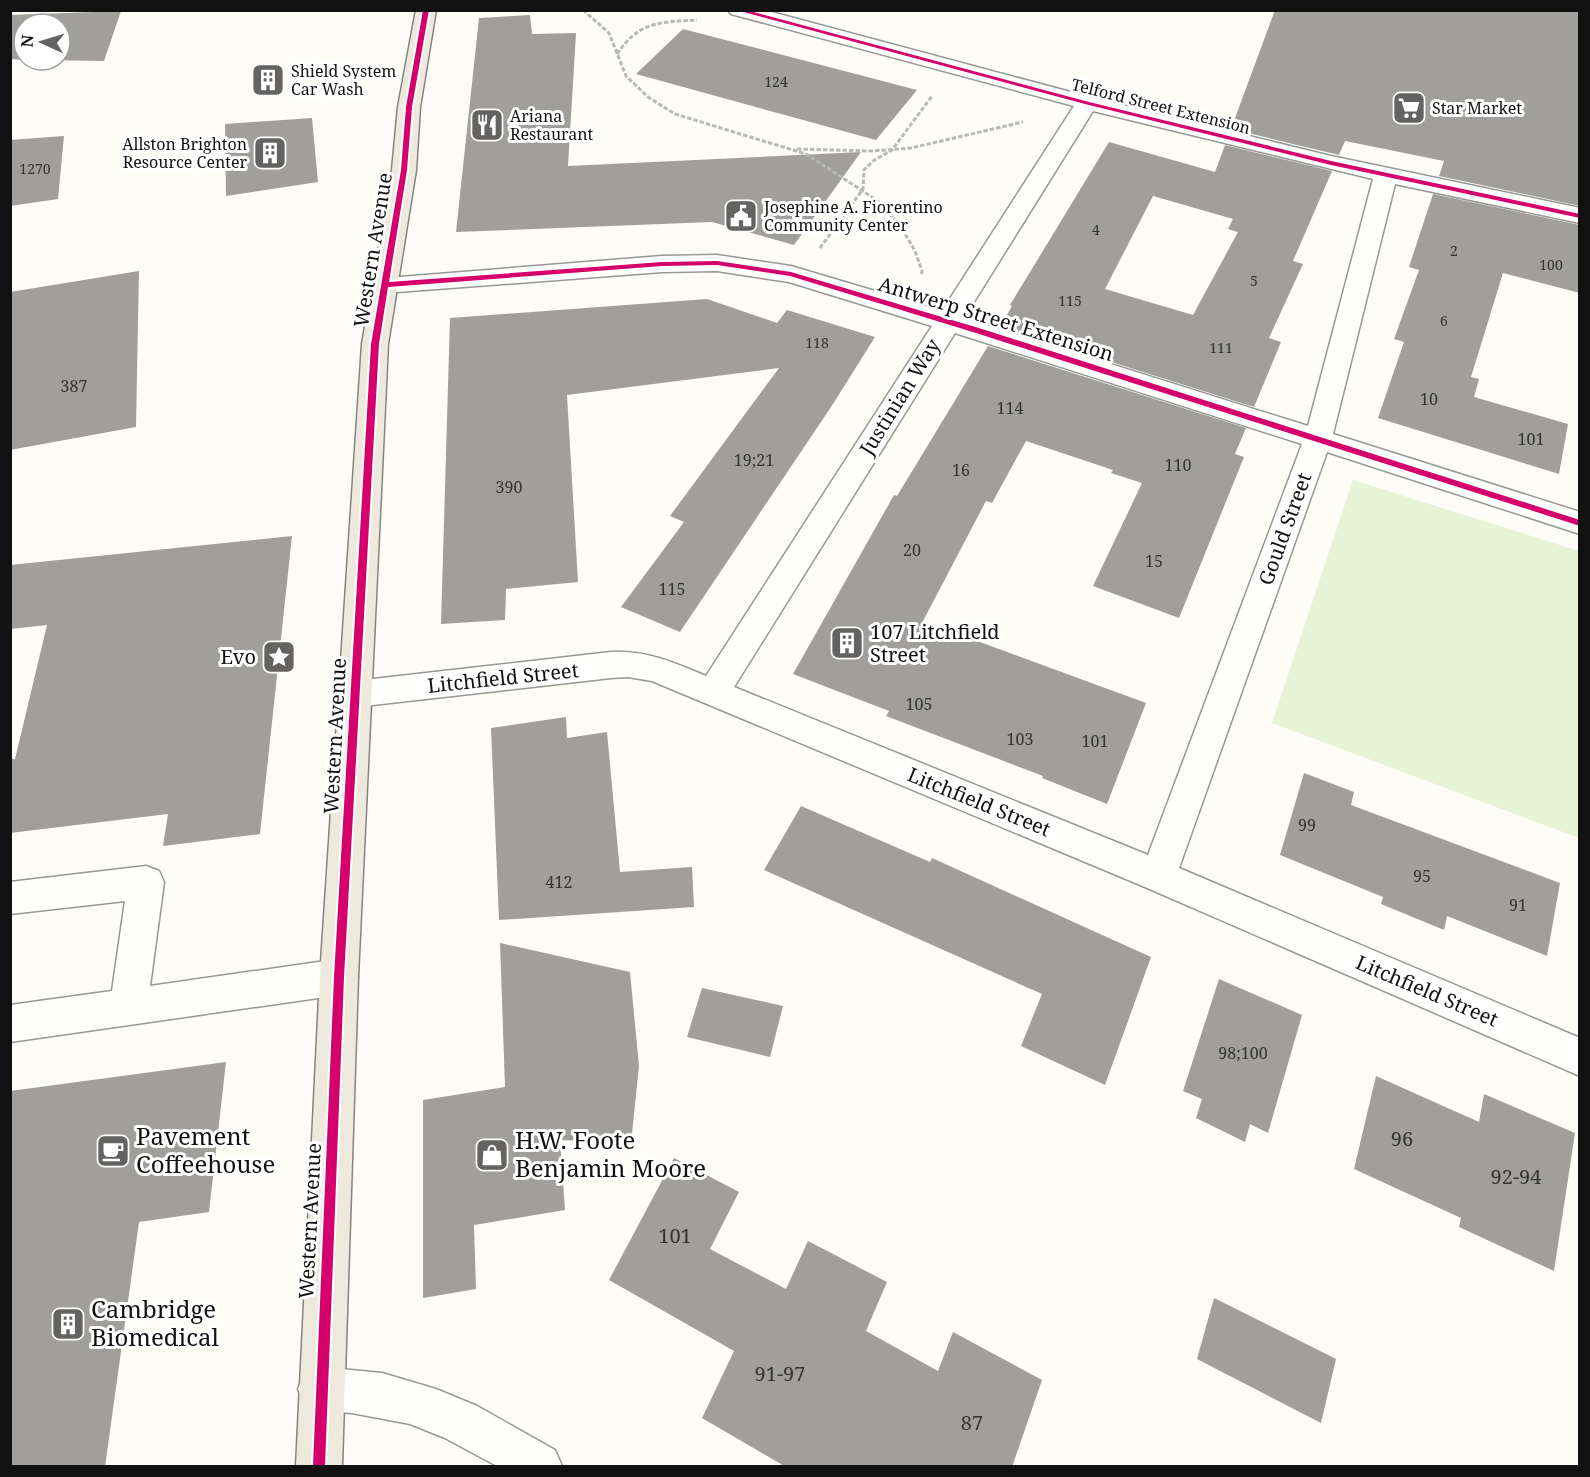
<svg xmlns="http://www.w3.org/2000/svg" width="1590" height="1477" font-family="'Noto Serif',serif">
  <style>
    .green { fill: #e7f3d7 }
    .building { fill: #a19f9c; fill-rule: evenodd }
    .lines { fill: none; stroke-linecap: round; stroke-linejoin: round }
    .minor-casing { stroke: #979795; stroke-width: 3 }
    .major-casing { stroke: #858482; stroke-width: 3 }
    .path { stroke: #b9b9b8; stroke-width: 3; stroke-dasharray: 4.5 2; stroke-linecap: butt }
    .minor { fill: #fffffe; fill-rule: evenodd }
    .major { fill: #ede9dc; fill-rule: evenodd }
    .cycleway-casing { stroke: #fff; stroke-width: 4 }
    .cycleway { fill: #d6006c; fill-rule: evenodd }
    .labels { text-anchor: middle; stroke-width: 6; stroke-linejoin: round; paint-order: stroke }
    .far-number-label { font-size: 14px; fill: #353434 }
    .far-poi-label { font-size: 16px; fill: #111; stroke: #fff; text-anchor: start }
    .far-street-label { font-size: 16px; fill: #111; stroke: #fff }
    .number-label { font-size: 16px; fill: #353434 }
    .street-label { font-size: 20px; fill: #111; stroke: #fff }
    .poi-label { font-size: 20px; fill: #111; stroke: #fff; text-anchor: start }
    .near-number-label { font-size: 20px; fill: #353434 }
    .near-poi-label { font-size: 24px; fill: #111; stroke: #fff; text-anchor: start }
  </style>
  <rect width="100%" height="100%" fill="#fdfcf7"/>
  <path class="green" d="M 1353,480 L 1579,551 L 1579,838 L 1272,723 Z"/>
  <path class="building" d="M 1275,10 L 1580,10 L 1580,206 L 1439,176 L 1444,161 L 1345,141 L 1339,155 L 1231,129 Z
    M 121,11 L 104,61 L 41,60 L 60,60 L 60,24 L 24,24 L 24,60 L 10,59 L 10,15 Z
    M 530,15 L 532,34 L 576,33 L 568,166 L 861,152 L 794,245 L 712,222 L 456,232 L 479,18 Z
    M 683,29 L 917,90 L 876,140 L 636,74 Z
    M 312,118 L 318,182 L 226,196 L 225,124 Z
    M 64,136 L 58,199 L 10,206 L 10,140 Z
    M 1109,142 L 1215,172 L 1225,145 L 1332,171 L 1293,261 L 1303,264 L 1269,338 L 1281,342 L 1254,407 L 1000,327 L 1012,306 L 1010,305 ZM 1153,196 L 1233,219 L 1228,229 L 1238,232 L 1193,315 L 1105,289 Z
    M 1433,194 L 1580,225 L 1580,293 L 1503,273 L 1471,377 L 1479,379 L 1474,397 L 1568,424 L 1559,474 L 1378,418 L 1404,342 L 1394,339 L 1419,270 L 1409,267 Z
    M 139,271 L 136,427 L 10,450 L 10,292 Z
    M 707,299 L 777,323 L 787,310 L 875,337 L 833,404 L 680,632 L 621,607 L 684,522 L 670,516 L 779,368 L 567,395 L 578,582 L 506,589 L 505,620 L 441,624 L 450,318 Z
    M 988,346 L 1246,428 L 1235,454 L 1244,457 L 1179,618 L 1093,586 L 1142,483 L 1111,473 L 1113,470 L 1026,441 L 992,503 L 986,501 L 923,621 L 1146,703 L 1107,804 L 1042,778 L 1043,776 L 886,716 L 889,711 L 793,674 L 894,495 L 897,496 Z
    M 292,536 L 260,834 L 163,846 L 168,814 L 10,833 L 10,759 L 15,759 L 47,625 L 10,629 L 10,565 Z
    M 566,717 L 567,738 L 607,732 L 620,872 L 692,867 L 694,907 L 499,920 L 491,728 Z
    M 1304,773 L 1354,792 L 1351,805 L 1560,883 L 1547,956 L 1447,916 L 1444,930 L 1381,904 L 1383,897 L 1280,855 Z
    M 801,806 L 930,862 L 932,858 L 1151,957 L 1105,1085 L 1021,1046 L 1042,994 L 764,870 Z
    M 500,943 L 630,972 L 639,1066 L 631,1143 L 560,1140 L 565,1210 L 474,1225 L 476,1289 L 423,1298 L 423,1100 L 505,1087 Z
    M 1219,979 L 1302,1015 L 1268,1133 L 1250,1124 L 1245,1142 L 1196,1118 L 1202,1099 L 1183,1091 Z
    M 702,988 L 783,1006 L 770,1057 L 687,1037 Z
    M 226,1062 L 209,1212 L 139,1222 L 105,1467 L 10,1467 L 10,1091 Z
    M 1376,1076 L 1479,1122 L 1484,1094 L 1575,1133 L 1554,1271 L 1459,1227 L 1461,1218 L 1354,1169 Z
    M 674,1158 L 739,1192 L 710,1249 L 786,1289 L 808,1241 L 887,1282 L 866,1331 L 938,1371 L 953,1332 L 1042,1380 L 1012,1467 L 786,1467 L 702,1418 L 734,1351 L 609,1280 Z
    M 1214,1298 L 1336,1359 L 1321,1423 L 1197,1359 Z"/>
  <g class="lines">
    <g class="minor-casing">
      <path id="minor" d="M 728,10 L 764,10 L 1093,98 L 1331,156 L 1580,208 L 1580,223 L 1395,184 L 1333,434 L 1580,512 L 1580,534 L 1327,452 L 1179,868 L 1580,1038 L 1580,1076 L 1145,887 L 652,681 L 628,677 L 611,678 L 355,707 L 344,703 L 339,694 L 344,685 L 355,681 L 611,652 C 646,650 675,663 706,676 L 932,326 L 789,282 L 717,271 L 662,272 L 384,293 L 375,291 L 371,285 L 375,279 L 662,256 L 717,255 L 791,266 L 942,311 L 1074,106 L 731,14 ZM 1093,111 L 1373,179 L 1308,426 L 964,318 ZM 955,333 L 1302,444 L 1148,855 L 734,687 Z
        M 146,866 L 159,871 L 164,882 L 150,986 L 339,959 L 352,964 L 358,977 L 352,990 L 339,995 L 10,1042 L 10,1005 L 112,991 L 125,901 L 10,914 L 10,882 Z
        M 320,1367 L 382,1373 L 436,1389 L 477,1406 L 555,1450 L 562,1466 L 497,1466 L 445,1438 L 410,1424 L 352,1413 L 320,1411 L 304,1405 L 298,1389 L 304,1373 Z"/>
    </g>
    <g class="major-casing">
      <path id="major" d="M 416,10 L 436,10 L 420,107 L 416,170 L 388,344 L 358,977 L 342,1466 L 296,1466 L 320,977 L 362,344 L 392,170 L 398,107 Z"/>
    </g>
    <path class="path" d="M 583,10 L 609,33 L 626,76 L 648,97 L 675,114 L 806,154 L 878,201 L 901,227 L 915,251 L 922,271 L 921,276
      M 617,54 C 639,21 661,22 697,20
      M 797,149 L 871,151 L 911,148 L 1023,122
      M 820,248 L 863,189 L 864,170 L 873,161 L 892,150 L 932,96"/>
    <use href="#minor" class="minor"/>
    <use href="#major" class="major"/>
    <g class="cycleway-casing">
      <path id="cycleway" d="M 423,10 L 429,10 L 412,107 L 407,170 L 389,282 L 662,262 L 717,261 L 791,272 L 982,329 L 1580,520 L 1580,526 L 976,333 L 790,276 L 717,265 L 662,266 L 388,287 L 379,344 L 344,977 L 325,1466 L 313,1466 L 334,977 L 371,344 L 401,170 L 406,107 Z
        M 736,10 L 746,10 L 1089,102 L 1331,161 L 1580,214 L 1580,218 L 1331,165 L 1085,104 Z"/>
    </g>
    <use href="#cycleway" class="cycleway"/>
  </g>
  <defs>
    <g id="building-square" transform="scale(1.725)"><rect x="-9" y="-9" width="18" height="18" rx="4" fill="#646362" stroke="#fff"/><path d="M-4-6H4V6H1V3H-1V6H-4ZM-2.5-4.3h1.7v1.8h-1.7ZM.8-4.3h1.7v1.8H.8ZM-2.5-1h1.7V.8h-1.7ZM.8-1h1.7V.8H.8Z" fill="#fff"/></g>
    <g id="supermarket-square" transform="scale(1.725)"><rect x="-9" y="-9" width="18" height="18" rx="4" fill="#646362" stroke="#fff"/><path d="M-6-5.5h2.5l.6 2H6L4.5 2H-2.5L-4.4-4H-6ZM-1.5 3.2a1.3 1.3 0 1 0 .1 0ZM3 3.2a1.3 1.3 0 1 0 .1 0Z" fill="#fff"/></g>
    <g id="restaurant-square" transform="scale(1.725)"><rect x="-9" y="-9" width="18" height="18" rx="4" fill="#646362" stroke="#fff"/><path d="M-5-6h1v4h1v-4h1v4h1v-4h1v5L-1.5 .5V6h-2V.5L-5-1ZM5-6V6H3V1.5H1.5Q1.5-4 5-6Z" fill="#fff"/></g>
    <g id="civic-square" transform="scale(1.725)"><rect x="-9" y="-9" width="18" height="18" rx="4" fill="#646362" stroke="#fff"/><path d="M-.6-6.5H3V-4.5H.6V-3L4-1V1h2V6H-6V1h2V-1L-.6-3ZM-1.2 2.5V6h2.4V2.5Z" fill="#fff"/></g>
    <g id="sight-square" transform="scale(1.725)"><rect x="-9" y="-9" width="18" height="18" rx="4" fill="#646362" stroke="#fff"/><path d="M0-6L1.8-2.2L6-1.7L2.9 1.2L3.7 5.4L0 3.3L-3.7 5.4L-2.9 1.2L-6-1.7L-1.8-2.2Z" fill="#fff"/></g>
    <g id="cafe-square" transform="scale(1.725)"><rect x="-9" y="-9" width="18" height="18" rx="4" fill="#646362" stroke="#fff"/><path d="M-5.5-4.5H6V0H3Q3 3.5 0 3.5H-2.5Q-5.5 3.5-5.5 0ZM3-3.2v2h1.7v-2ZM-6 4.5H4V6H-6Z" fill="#fff"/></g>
    <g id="shop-square" transform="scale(1.725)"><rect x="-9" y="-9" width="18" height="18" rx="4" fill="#646362" stroke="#fff"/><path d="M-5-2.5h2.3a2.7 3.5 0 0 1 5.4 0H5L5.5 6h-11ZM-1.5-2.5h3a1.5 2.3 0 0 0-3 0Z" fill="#fff"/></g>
  </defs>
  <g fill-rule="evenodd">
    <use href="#building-square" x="268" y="80"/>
    <use href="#supermarket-square" x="1409" y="108"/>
    <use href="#restaurant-square" x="487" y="125"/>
    <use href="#building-square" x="270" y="153"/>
    <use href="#civic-square" x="741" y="216"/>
    <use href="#building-square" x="847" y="643"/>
    <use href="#sight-square" x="279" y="657"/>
    <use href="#cafe-square" x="113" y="1151"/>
    <use href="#shop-square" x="492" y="1155"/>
    <use href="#building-square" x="68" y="1324"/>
  </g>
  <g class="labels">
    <g class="far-number-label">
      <text x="776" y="87">124</text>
      <text x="35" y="174">1270</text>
      <text x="1096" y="235">4</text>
      <text x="1454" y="256">2</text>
      <text x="1551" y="270">100</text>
      <text x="1254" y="286">5</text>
      <text x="1070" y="306">115</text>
      <text x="1444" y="326">6</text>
      <text x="817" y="348">118</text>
      <text x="1221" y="353">111</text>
    </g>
    <g class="far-poi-label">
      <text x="291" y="77">Shield System<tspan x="291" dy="18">Car Wash</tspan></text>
      <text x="1432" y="114">Star Market</text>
      <text x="510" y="122">Ariana<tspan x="510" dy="18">Restaurant</tspan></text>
      <text x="247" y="150" text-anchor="end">Allston Brighton<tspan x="247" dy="18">Resource Center</tspan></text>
      <text x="764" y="213">Josephine A. Fiorentino<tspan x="764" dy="18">Community Center</tspan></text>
    </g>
    <g class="far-street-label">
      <text transform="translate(1161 106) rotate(14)" y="6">Telford Street Extension</text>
    </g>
    <g class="number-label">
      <text x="74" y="392">387</text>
      <text x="1429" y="405">10</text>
      <text x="1010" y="414">114</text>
      <text x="1531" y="445">101</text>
      <text x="754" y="466">19;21</text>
      <text x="1178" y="471">110</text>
      <text x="961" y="476">16</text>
      <text x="509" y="493">390</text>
      <text x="912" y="556">20</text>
      <text x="1154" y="567">15</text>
      <text x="672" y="595">115</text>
      <text x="919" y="710">105</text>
      <text x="1020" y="745">103</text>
      <text x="1095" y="747">101</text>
      <text x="1307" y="831">99</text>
      <text x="1422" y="882">95</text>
      <text x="559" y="888">412</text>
      <text x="1518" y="911">91</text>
      <text x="1243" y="1059">98;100</text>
    </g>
    <g class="street-label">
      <text transform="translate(373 250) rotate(-81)" y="7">Western Avenue</text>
      <text transform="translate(996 319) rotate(17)" y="7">Antwerp Street Extension</text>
      <text transform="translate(900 397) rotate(-58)" y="7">Justinian Way</text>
      <text transform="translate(1285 529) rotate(-70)" y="7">Gould Street</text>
      <text transform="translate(503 678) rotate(-6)" y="7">Litchfield Street</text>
      <text transform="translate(335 736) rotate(-87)" y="7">Western Avenue</text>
      <text transform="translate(979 802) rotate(22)" y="7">Litchfield Street</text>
      <text transform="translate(1427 991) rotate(23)" y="7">Litchfield Street</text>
      <text transform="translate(310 1221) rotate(-87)" y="7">Western Avenue</text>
    </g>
    <g class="poi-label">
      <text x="870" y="639">107 Litchfield<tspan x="870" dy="23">Street</tspan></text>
      <text x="256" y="664" text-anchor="end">Evo</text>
    </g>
    <g class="near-number-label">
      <text x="1402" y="1146">96</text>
      <text x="1516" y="1184">92-94</text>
      <text x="675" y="1243">101</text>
      <text x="780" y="1381">91-97</text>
      <text x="972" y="1430">87</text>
    </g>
    <g class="near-poi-label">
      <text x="136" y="1145">Pavement<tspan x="136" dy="28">Coffeehouse</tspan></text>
      <text x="515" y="1149">H.W. Foote<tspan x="515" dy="28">Benjamin Moore</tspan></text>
      <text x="91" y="1318">Cambridge<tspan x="91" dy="28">Biomedical</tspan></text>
    </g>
  </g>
  <rect width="1590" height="1477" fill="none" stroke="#111111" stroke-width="24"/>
  <g transform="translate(42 42) rotate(274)"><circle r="28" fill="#ffffff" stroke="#a0a0a0" stroke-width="1.5"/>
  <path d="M0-4.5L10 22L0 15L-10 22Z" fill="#646362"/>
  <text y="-9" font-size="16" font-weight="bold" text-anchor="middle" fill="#111111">N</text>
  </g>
</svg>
